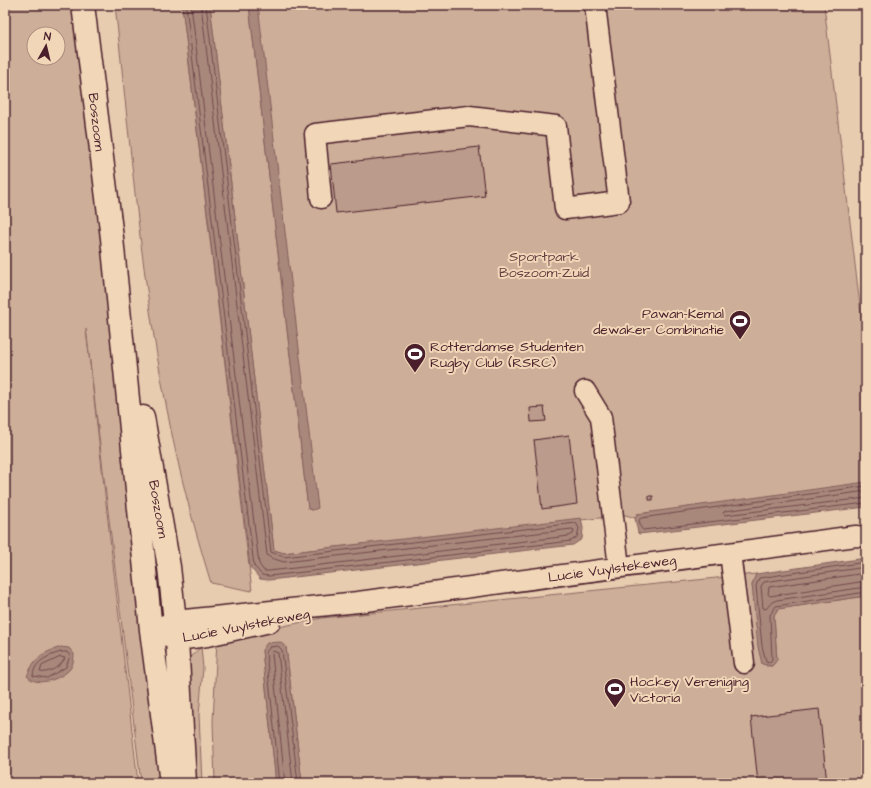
<svg xmlns="http://www.w3.org/2000/svg" width="871" height="788" font-family="'Architects Daughter',sans-serif">
  <style>
    .green { fill: #cdaf99; stroke: #8c6762; fill-rule: evenodd }
    .water { fill: #a9887b; stroke: #835e5b }
    .lines { fill: none; stroke-linecap: round; stroke-linejoin: round }
    .shore { stroke: #70494b; stroke-width: 1 }
    .building { fill: #bb9b8b; stroke: #4a1f2b }
    .minor-casing { stroke: #4a1f2b; stroke-width: 23 }
    .major-casing { stroke: #4a1f2b; stroke-width: 25 }
    .minor { stroke: #f1d7b8; stroke-width: 20 }
    .major { stroke: #f1d7b8; stroke-width: 22 }
    .labels { text-anchor: middle; stroke-width: 4; stroke-linejoin: round; paint-order: stroke }
    .street-label { font-size: 14px; fill: #4a1f2b; stroke: #f1d7b8 }
    .park-label { font-size: 14px; fill: #643c41; stroke: #f1d7b8 }
    .poi-label { font-size: 14px; fill: #4a1f2b; stroke: #f1d7b8; text-anchor: start }
  </style>
  <rect width="100%" height="100%" fill="#e7ccb0"/>
  <filter id="ink" filterUnits="userSpaceOnUse"><feTurbulence type="fractalNoise" baseFrequency=".025" numOctaves="2"/><feDisplacementMap in="SourceGraphic" scale="8" xChannelSelector="R" yChannelSelector="G"/><feConvolveMatrix kernelMatrix="1 2 1 2 8 2 1 2 1" color-interpolation-filters="sRGB"/></filter>
  <g filter="url(#ink)">
    <path class="green" d="M 5,5 L 75,5 L 165,783 L 141,783 L 86,329 L 138,783 L 5,783 ZM 34,34 L 58,34 L 58,58 L 34,58 Z
      M 115,5 L 182,5 L 252,591 L 211,583 C 193,524 177,465 166,404 C 140,273 130,138 115,5 Z
      M 210,5 L 249,5 L 308,508 L 312,510 L 252,5 L 824,5 L 866,356 L 866,487 L 637,514 L 635,518 L 626,515 L 283,553 L 274,550 Z
      M 756,574 L 752,585 L 766,666 L 772,666 L 777,660 L 774,615 L 778,609 L 866,596 L 866,783 L 302,783 L 286,647 L 262,650 L 276,783 L 215,783 L 213,722 L 217,640 L 322,618 Z
      M 201,647 L 203,668 L 199,715 L 202,783 L 193,783 L 189,658 Z"/>
    <path class="water" d="M 182,5 L 210,5 L 274,550 L 284,553 L 581,518 L 583,528 L 582,539 L 573,545 L 269,580 L 260,579 L 250,567 Z
      M 249,5 L 258,5 L 318,508 L 313,510 L 308,509 Z
      M 866,482 L 866,507 L 639,534 L 638,533 L 635,518 L 637,514 Z
      M 866,558 L 866,596 L 778,609 L 774,615 L 777,660 L 772,666 L 762,664 L 758,647 L 752,585 L 756,574 Z
      M 280,642 L 286,647 L 302,783 L 276,783 L 262,650 L 267,643 Z
      M 61,647 L 69,648 L 74,654 C 74,659 73,665 70,669 C 61,679 37,688 27,676 C 36,656 40,654 61,647 Z"/>
    <g class="lines">
      <path class="shore" d="M 186,5 L 254,566 L 262,575 L 269,576 L 571,541 L 577,537 L 579,528 L 576,523 L 284,557 L 271,552 L 206,5
        M 191,5 L 259,564 L 264,571 L 269,571 L 569,536 L 573,534 L 574,530 L 572,529 L 284,562 L 271,558 L 267,555 L 201,5
        M 866,486 L 641,518 L 639,520 L 641,528 L 643,530 L 866,503
        M 866,491 L 725,511 L 723,513 L 725,515 L 866,498
        M 866,562 L 759,578 L 756,586 L 762,646 L 766,661 L 770,662 L 772,659 L 770,615 L 776,606 L 866,592
        M 866,567 L 764,582 L 761,586 L 763,608 L 766,609 L 772,602 L 777,600 L 866,587
        M 866,573 L 769,587 L 768,594 L 770,596 L 866,581
        M 61,652 L 67,652 L 70,656 L 66,667 L 47,678 L 33,676 C 34,661 48,656 61,652 Z
        M 61,657 L 65,658 C 62,666 48,674 40,672 L 42,666 Z
        M 280,783 L 266,652 L 270,647 L 278,646 L 282,650 L 298,783
        M 285,783 L 272,654 L 273,651 L 278,653 L 293,783"/>
    </g>
    <path class="building" d="M 479,147 L 485,196 L 336,213 L 331,164 Z
      M 544,407 L 546,421 L 531,422 L 530,408 Z
      M 569,435 L 577,504 L 542,509 L 534,440 Z
      M 649,496 L 653,496 L 653,500 L 649,500 Z
      M 819,709 L 827,783 L 758,783 L 751,717 Z"/>
    <g class="lines">
      <g class="minor-casing">
        <path id="minor" d="M 321,198 L 315,134 L 469,116 L 556,126 L 565,209 L 619,202 L 595,5
          M 585,391 L 601,417 L 619,567
          M 730,553 L 744,663
          M 151,630 L 175,621 L 358,602 L 856,536 L 866,537
          M 163,634 L 177,640 L 207,636 L 270,622"/>
      </g>
      <g class="major-casing">
        <path id="major" d="M 83,5 L 112,238 L 151,630 L 171,783
          M 143,417 L 169,567 L 177,640 L 185,783"/>
      </g>
      <use href="#minor" class="minor"/>
      <use href="#major" class="major"/>
    </g>
  </g>
  <defs>
    <g id="stadium-pin" transform="scale(1.15)"><path d="M0 17L-7.5 6A9.5 9.5 0 1 1 7.5 6Z" fill="#4a1f2b" stroke="#f1d7b8"/><path d="M0-5a6.5 5 0 1 0 0 10a6.5 5 0 1 0 0-10ZM-3.5-1.8h7v3.6h-7Z" fill="#fff"/></g>
  </defs>
  <g fill-rule="evenodd">
    <use href="#stadium-pin" x="740" y="321"/>
    <use href="#stadium-pin" x="415" y="354"/>
    <use href="#stadium-pin" x="615" y="689"/>
  </g>
  <g class="labels">
    <g class="street-label">
      <text transform="translate(97 122) rotate(83)" y="5">Boszoom</text>
      <text transform="translate(159 509) rotate(80)" y="5">Boszoom</text>
      <text transform="translate(612 568) rotate(-8)" y="5">Lucie Vuylstekeweg</text>
      <text transform="translate(246 625) rotate(-11)" y="5">Lucie Vuylstekeweg</text>
    </g>
    <g class="park-label">
      <text x="544" y="261">Sportpark<tspan x="544" dy="16">Boszoom-Zuid</tspan></text>
    </g>
    <g class="poi-label">
      <text x="724" y="318" text-anchor="end">Pawan-Kemal<tspan x="724" dy="16">dewaker Combinatie</tspan></text>
      <text x="430" y="351">Rotterdamse Studenten<tspan x="430" dy="16">Rugby Club (RSRC)</tspan></text>
      <text x="630" y="686">Hockey Vereniging<tspan x="630" dy="16">Victoria</tspan></text>
    </g>
  </g>
  <rect width="871" height="788" fill="none" stroke="#f1d7b8" stroke-width="20"/>
  <rect x="10" y="10" width="851" height="768" fill="none" stroke="#4a1f2b" stroke-width="1.5" filter="url(#ink)"/>
  <g transform="translate(46 46) rotate(8)"><circle r="19" fill="#f1d7b8" stroke="#ae8d80"/>
  <path d="M0-3L7 15L0 10L-7 15Z" fill="#4a1f2b"/>
  <text y="-6" font-size="11" font-weight="bold" text-anchor="middle" fill="#4a1f2b">N</text>
  </g>
</svg>
